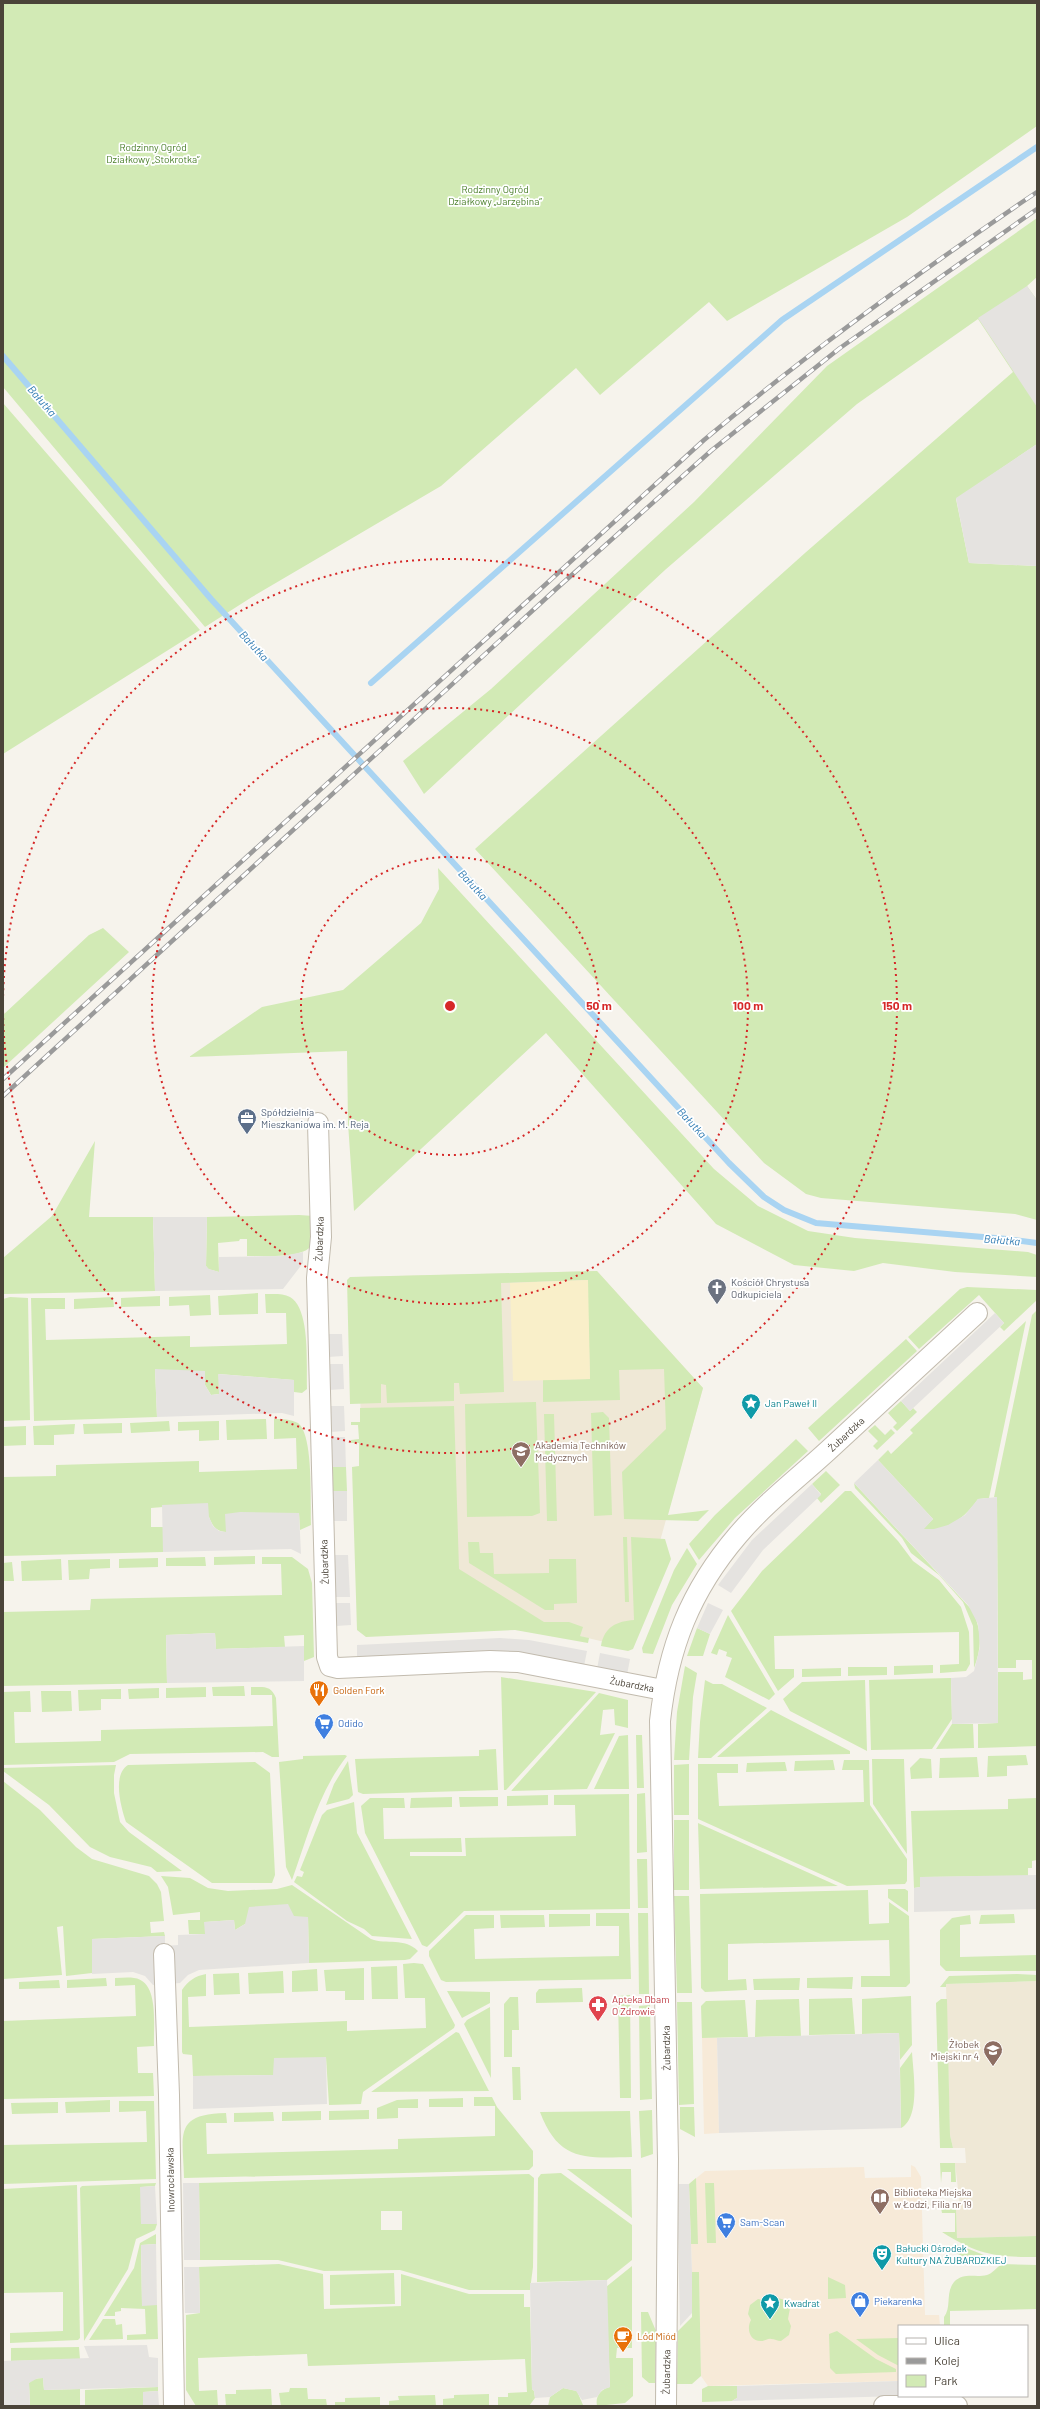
<svg xmlns="http://www.w3.org/2000/svg" width="1040" height="2409" font-family="Barlow,sans-serif">
  <style>
    .commercial { fill: #f7ead8 }
    .education { fill: #efe8d6 }
    .green { fill: #d2eab5; fill-rule: evenodd }
    .sand { fill: #f9efc9 }
    .parking { fill: #e5e3e0 }
    .lines { fill: none; stroke-linecap: round; stroke-linejoin: round }
    .stream { stroke: #a9d4f2; stroke-width: 6 }
    .minor-casing { stroke: #c2bbae; stroke-width: 22 }
    .minor { stroke: #fff; stroke-width: 20 }
    .rail-casing { stroke: #9a9a9a; stroke-width: 4.5 }
    .rail { stroke: #fff; stroke-width: 3; stroke-dasharray: 9; stroke-linecap: butt }
    .ring { fill: none; stroke: #d62828; stroke-width: 2; stroke-dasharray: 2 4 }
    .labels { text-anchor: middle; stroke-width: 3.5; stroke-linejoin: round; paint-order: stroke }
    .park-label { font-size: 10px; fill: #4a7f2a; stroke: #fff }
    .service-label { font-size: 10px; fill: #4e5e75; stroke: #fff; text-anchor: start }
    .street-label { font-size: 10px; fill: #4b4439; stroke: #fff }
    .worship-label { font-size: 10px; fill: #5b616d; stroke: #fff; text-anchor: start }
    .culture-label { font-size: 10px; fill: #0d838f; stroke: #fff; text-anchor: start }
    .education-label { font-size: 10px; fill: #785e54; stroke: #fff; text-anchor: start }
    .food-label { font-size: 10px; fill: #c56008; stroke: #fff; text-anchor: start }
    .shop-label { font-size: 10px; fill: #366cbe; stroke: #fff; text-anchor: start }
    .health-label { font-size: 10px; fill: #be3a42; stroke: #fff; text-anchor: start }
    .water-label { font-size: 11px; font-style: italic; fill: #2e7ab2; stroke: #fff }
    .centre { fill: #d62828; stroke: #fff; stroke-width: 2 }
    .ring-label { font-size: 12px; text-anchor: middle; font-weight: bold; fill: #d62828; stroke: #fff; stroke-width: 3.5; stroke-linejoin: round; paint-order: stroke }
  </style>
  <rect width="100%" height="100%" fill="#f6f3ec"/>
  <path class="commercial" d="M 702,2038 L 717,2038 L 719,2133 L 704,2134 Z
    M 911,2165 L 915,2167 L 921,2177 L 925,2315 L 939,2315 L 940,2326 L 899,2326 L 899,2381 L 708,2386 L 701,2376 L 699,2272 L 692,2272 L 689,2184 L 705,2171 L 864,2167 L 865,2178 L 911,2177 Z"/>
  <path class="education" d="M 597,1271 L 703,1388 L 630,1648 L 520,1622 L 365,1577 L 357,1277 Z
    M 1037,1981 L 1037,2236 L 957,2238 L 956,2208 L 960,2207 L 955,2163 L 966,2163 L 965,2148 L 953,2148 L 950,2135 L 946,1984 Z"/>
  <path class="green" d="M 3,3 L 1037,3 L 1037,126 L 907,217 L 727,321 L 709,302 L 600,395 L 576,368 L 441,486 L 252,597 L 205,627 L 3,387 Z
    M 1037,218 L 1037,277 L 1027,286 L 1037,300 L 1037,444 L 956,499 L 969,563 L 1037,566 L 1037,1220 L 1015,1214 L 821,1198 L 806,1194 L 764,1163 L 475,849 L 805,553 L 1013,372 L 978,319 L 857,404 L 665,570 L 424,794 L 403,761 L 491,689 L 694,502 L 827,366 Z
    M 3,403 L 200,630 L 3,754 Z
    M 438,868 L 714,1169 L 758,1206 L 808,1231 L 855,1238 L 1028,1252 L 1037,1255 L 1037,1277 L 955,1272 L 883,1263 L 854,1271 L 794,1265 L 716,1224 L 546,1033 L 354,1211 L 348,1123 L 347,1051 L 189,1057 L 262,1007 L 343,990 L 421,923 L 439,889 Z
    M 103,928 L 129,952 L 3,1068 L 3,1015 L 89,935 Z
    M 95,1141 L 89,1217 L 153,1217 L 155,1291 L 3,1294 L 3,1258 L 52,1216 Z
    M 299,1215 L 314,1216 C 313,1225 314,1236 312,1244 C 307,1259 260,1256 247,1256 L 247,1239 L 240,1239 L 239,1241 L 218,1243 L 219,1272 L 208,1269 L 206,1266 L 207,1217 Z
    M 597,1271 L 703,1388 L 668,1515 L 709,1510 L 698,1521 L 624,1519 L 622,1472 L 666,1429 L 664,1369 L 619,1370 L 620,1400 L 543,1402 L 543,1380 L 590,1379 L 587,1280 L 501,1283 L 504,1392 L 460,1394 L 459,1383 L 454,1383 L 454,1401 L 387,1403 L 386,1385 L 381,1384 L 381,1403 L 350,1404 L 347,1280 L 350,1277 Z
    M 967,1287 L 1037,1290 L 1037,1300 L 1004,1331 L 1000,1327 L 1004,1323 L 979,1295 L 919,1349 L 908,1337 L 960,1289 Z
    M 258,1293 L 258,1314 L 219,1315 L 218,1296 Z
    M 265,1294 C 273,1294 283,1293 290,1297 C 311,1309 306,1367 307,1389 L 302,1393 L 294,1392 L 294,1380 L 219,1374 L 219,1394 L 211,1395 L 205,1385 L 155,1369 L 157,1417 L 34,1421 L 31,1298 L 65,1298 L 65,1309 L 45,1309 L 46,1340 L 190,1336 L 190,1347 L 287,1344 L 286,1313 L 266,1313 Z
    M 210,1295 L 211,1315 L 190,1316 L 189,1305 L 169,1306 L 169,1297 Z
    M 160,1296 L 160,1306 L 121,1307 L 121,1298 Z
    M 10,1297 L 28,1298 L 30,1420 L 3,1421 L 3,1299 Z
    M 113,1297 L 114,1307 L 74,1309 L 74,1299 Z
    M 1037,1310 L 1037,1746 L 978,1748 L 978,1724 L 998,1723 L 998,1672 L 1023,1672 L 1023,1680 L 1032,1679 L 1032,1660 L 1016,1660 L 1016,1668 L 998,1668 L 997,1497 L 994,1497 L 1032,1315 Z
    M 1026,1321 L 989,1498 L 978,1499 C 966,1517 946,1533 923,1529 L 933,1519 L 878,1460 L 888,1450 L 891,1454 L 913,1433 L 910,1430 Z
    M 906,1339 L 917,1351 L 819,1441 L 808,1428 Z
    M 901,1401 L 910,1411 L 913,1408 L 917,1412 L 897,1431 L 893,1427 L 897,1423 L 888,1413 Z
    M 536,1402 L 540,1513 L 532,1516 L 467,1517 L 465,1404 Z
    M 454,1406 L 459,1569 L 544,1622 L 569,1622 L 583,1627 L 580,1636 L 589,1638 L 588,1643 L 515,1630 L 366,1637 L 357,1630 L 352,1467 L 359,1466 L 359,1443 L 351,1443 L 351,1440 L 359,1439 L 358,1425 L 351,1425 L 351,1422 L 360,1422 L 360,1408 Z
    M 603,1412 L 609,1418 L 612,1515 L 594,1516 L 591,1413 Z
    M 544,1414 L 554,1414 L 557,1521 L 547,1521 Z
    M 266,1419 L 267,1439 L 227,1440 L 226,1420 Z
    M 274,1419 C 282,1419 290,1419 298,1423 C 314,1435 310,1505 311,1525 L 300,1530 L 299,1513 L 226,1532 C 216,1531 213,1527 209,1517 L 162,1505 L 163,1507 L 151,1508 L 151,1527 L 163,1527 L 163,1552 L 3,1556 L 3,1477 L 56,1476 L 56,1465 L 199,1461 L 199,1472 L 297,1469 L 296,1438 L 274,1439 Z
    M 169,1421 L 170,1431 L 131,1433 L 130,1423 Z
    M 219,1421 L 219,1440 L 199,1441 L 199,1430 L 178,1431 L 178,1422 Z
    M 122,1423 L 122,1433 L 84,1434 L 83,1424 Z
    M 75,1424 L 74,1434 L 54,1435 L 54,1445 L 34,1445 L 33,1426 Z
    M 875,1425 L 885,1435 L 891,1429 L 895,1433 L 877,1450 L 873,1446 L 878,1441 L 868,1431 Z
    M 26,1426 L 26,1445 L 3,1446 L 3,1427 Z
    M 796,1439 L 808,1451 L 735,1518 L 699,1560 L 689,1544 L 715,1515 Z
    M 331,1467 L 346,1467 L 347,1491 L 332,1491 Z
    M 826,1471 L 840,1485 L 821,1503 L 817,1498 L 821,1494 L 812,1484 Z
    M 854,1483 L 972,1610 C 982,1630 982,1648 974,1668 L 973,1626 L 963,1602 L 939,1575 L 911,1553 L 902,1538 L 855,1488 Z
    M 845,1491 L 851,1491 L 898,1541 L 913,1561 L 939,1580 L 961,1607 L 969,1632 L 970,1664 L 966,1671 L 940,1673 L 940,1665 L 959,1664 L 959,1632 L 774,1636 L 775,1669 L 794,1669 L 794,1677 L 778,1691 L 731,1611 L 762,1571 Z
    M 623,1537 L 627,1537 L 629,1602 L 625,1602 Z
    M 631,1537 L 665,1539 L 671,1559 L 633,1649 L 628,1651 L 601,1646 C 604,1627 617,1621 634,1620 Z
    M 468,1542 L 479,1542 L 480,1553 L 493,1553 L 494,1574 L 549,1573 L 549,1559 L 576,1559 L 577,1603 L 554,1604 L 554,1610 L 545,1610 L 469,1563 Z
    M 687,1548 L 697,1564 L 672,1605 L 653,1654 L 643,1653 L 642,1648 L 674,1570 Z
    M 255,1556 L 255,1564 L 214,1565 L 214,1557 Z
    M 205,1557 L 206,1566 L 166,1566 L 166,1558 Z
    M 262,1557 L 292,1557 L 308,1569 L 312,1583 L 314,1657 L 304,1661 L 304,1635 L 284,1636 L 285,1647 L 216,1649 L 215,1633 L 166,1635 L 167,1683 L 3,1686 L 3,1612 L 90,1610 L 91,1599 L 282,1595 L 281,1564 L 262,1564 Z
    M 158,1558 L 158,1567 L 119,1568 L 119,1559 Z
    M 61,1559 L 62,1580 L 22,1581 L 21,1561 Z
    M 110,1559 L 110,1568 L 90,1569 L 89,1579 L 69,1580 L 68,1560 Z
    M 12,1562 L 14,1581 L 3,1581 L 3,1563 Z
    M 728,1615 L 775,1694 L 769,1700 L 725,1677 L 732,1658 L 726,1656 L 727,1652 L 719,1649 L 717,1655 L 711,1653 Z
    M 697,1628 L 710,1634 L 703,1656 L 687,1656 Z
    M 933,1665 L 933,1673 L 894,1675 L 894,1666 Z
    M 685,1666 L 697,1673 L 693,1697 L 689,1760 L 674,1760 L 677,1712 Z
    M 848,1667 L 887,1667 L 887,1675 L 848,1676 Z
    M 841,1668 L 841,1676 L 802,1677 L 802,1669 Z
    M 501,1677 L 596,1692 L 506,1790 L 504,1790 Z
    M 951,1678 L 952,1719 L 932,1749 L 871,1750 L 869,1680 Z
    M 705,1680 L 713,1684 L 722,1684 L 767,1708 L 711,1758 L 698,1758 L 700,1722 Z
    M 865,1680 L 867,1751 L 790,1711 L 783,1699 L 802,1682 Z
    M 244,1686 L 245,1696 L 213,1696 L 212,1687 Z
    M 206,1687 L 206,1697 L 166,1698 L 166,1688 Z
    M 251,1687 C 264,1687 271,1685 276,1698 L 279,1757 L 272,1757 L 263,1752 L 130,1754 L 114,1762 L 3,1765 L 3,1692 L 30,1691 L 31,1712 L 14,1712 L 15,1743 L 101,1741 L 101,1730 L 273,1726 L 272,1695 L 251,1695 Z
    M 159,1688 L 159,1698 L 129,1699 L 128,1689 Z
    M 121,1689 L 121,1699 L 101,1699 L 101,1710 L 79,1711 L 78,1690 Z
    M 41,1691 L 71,1691 L 72,1711 L 42,1712 Z
    M 599,1693 L 628,1700 L 628,1728 L 615,1725 L 614,1709 L 603,1710 L 600,1735 L 615,1733 L 587,1789 L 511,1791 Z
    M 771,1710 L 850,1751 L 850,1754 L 717,1757 Z
    M 952,1724 L 973,1724 L 974,1748 L 936,1749 Z
    M 628,1735 L 629,1789 L 594,1789 L 619,1736 Z
    M 636,1735 L 642,1735 L 644,1788 L 637,1788 Z
    M 496,1749 L 498,1790 L 363,1794 L 358,1792 L 355,1759 L 479,1756 L 479,1750 Z
    M 345,1755 L 347,1756 C 319,1791 307,1838 292,1880 L 286,1867 L 279,1762 L 303,1759 L 303,1756 Z
    M 1026,1755 L 1028,1765 L 1007,1766 L 1007,1776 L 987,1777 L 988,1756 Z
    M 977,1757 L 979,1777 L 939,1778 L 940,1758 Z
    M 920,1758 L 931,1759 L 932,1778 L 911,1779 L 910,1768 Z
    M 872,1759 L 904,1759 L 907,1854 L 873,1804 Z
    M 833,1760 L 835,1770 L 794,1771 L 795,1761 Z
    M 844,1760 L 869,1760 L 870,1805 L 907,1859 L 907,1881 L 905,1884 L 847,1886 L 698,1819 L 698,1764 L 738,1764 L 738,1773 L 717,1773 L 719,1806 L 864,1802 L 863,1770 L 842,1770 Z
    M 348,1761 L 353,1795 L 349,1799 L 326,1805 L 334,1784 Z
    M 255,1762 L 270,1773 L 275,1875 L 272,1883 L 212,1883 L 126,1822 C 121,1807 112,1775 128,1765 Z
    M 785,1762 L 787,1771 L 746,1772 L 747,1763 Z
    M 689,1764 L 689,1815 L 674,1815 L 674,1765 Z
    M 116,1765 L 114,1775 L 114,1793 L 120,1822 L 129,1832 L 182,1871 L 157,1872 L 151,1867 L 110,1857 L 90,1847 L 49,1805 L 3,1771 L 3,1768 Z
    M 3,1781 L 40,1810 L 76,1847 L 92,1859 L 149,1876 L 157,1884 L 161,1892 L 164,1921 L 150,1922 L 151,1933 L 164,1932 L 165,1936 L 92,1939 L 92,1973 L 66,1976 L 63,1926 L 57,1927 L 62,1975 L 3,1979 Z
    M 645,1793 L 647,1852 L 637,1853 L 637,1794 Z
    M 629,1794 L 630,1909 L 464,1911 L 427,1947 L 422,1945 L 365,1833 L 361,1806 L 370,1798 L 404,1798 L 405,1808 L 383,1808 L 384,1839 L 461,1838 L 462,1852 L 410,1852 L 410,1856 L 466,1856 L 465,1838 L 576,1836 L 575,1805 L 554,1805 L 554,1795 Z
    M 548,1795 L 548,1805 L 507,1806 L 507,1796 Z
    M 452,1797 L 452,1807 L 410,1808 L 411,1798 Z
    M 459,1797 L 498,1797 L 498,1806 L 460,1807 Z
    M 1037,1798 L 1037,1860 L 1032,1861 L 1032,1868 L 1028,1868 L 1028,1876 L 921,1877 L 920,1887 L 914,1888 L 911,1811 L 1008,1809 L 1008,1799 Z
    M 354,1802 L 357,1833 L 412,1939 L 372,1936 L 364,1929 L 347,1921 L 294,1882 L 297,1876 L 302,1877 L 304,1872 L 300,1870 L 322,1815 L 327,1810 Z
    M 674,1820 L 689,1820 L 689,1890 L 674,1890 Z
    M 698,1823 L 838,1886 L 700,1889 Z
    M 637,1859 L 647,1859 L 648,1908 L 638,1908 Z
    M 161,1876 L 190,1878 L 208,1888 L 228,1891 L 277,1889 L 292,1885 L 371,1939 C 387,1945 404,1937 418,1951 L 410,1959 L 405,1960 L 309,1963 L 308,1917 L 294,1917 L 245,1924 L 235,1930 L 234,1920 L 205,1922 L 205,1934 L 189,1934 L 188,1920 L 200,1920 L 200,1912 L 173,1915 L 168,1887 Z
    M 888,1889 L 905,1889 L 908,1891 L 908,1912 L 888,1898 Z
    M 868,1890 L 869,1924 L 889,1923 L 889,1902 L 909,1916 L 910,1983 L 906,1987 L 861,1987 L 861,1976 L 890,1976 L 889,1940 L 728,1944 L 728,1980 L 746,1979 L 747,1990 L 705,1992 L 701,1988 L 700,1894 Z
    M 674,1896 L 689,1896 L 692,1993 L 677,1993 Z
    M 596,1913 L 629,1913 L 631,1979 L 446,1982 L 441,1980 L 429,1956 L 429,1951 L 466,1915 L 494,1915 L 494,1928 L 474,1929 L 475,1959 L 619,1956 L 619,1926 L 596,1926 Z
    M 638,1913 L 648,1913 L 649,1994 L 639,1994 Z
    M 549,1914 L 590,1914 L 590,1926 L 549,1927 Z
    M 1014,1914 L 1015,1923 L 979,1924 L 981,1915 Z
    M 500,1915 L 544,1915 L 545,1927 L 501,1928 Z
    M 970,1915 L 971,1924 L 960,1925 L 960,1957 L 1037,1955 L 1037,1971 L 946,1971 L 940,1965 L 940,1930 L 952,1918 Z
    M 414,1963 L 423,1964 L 455,2025 L 454,2028 L 363,2092 L 361,2104 L 329,2105 L 326,2057 L 274,2075 L 193,2076 L 192,2055 L 183,2054 L 182,2052 L 182,1990 C 188,1981 195,1976 206,1974 L 206,1996 L 188,1997 L 189,2027 L 347,2021 L 347,2031 L 426,2028 L 425,1998 L 405,1998 L 403,1964 Z
    M 397,1966 L 398,1999 L 372,1999 L 371,1967 Z
    M 364,1968 L 364,2000 L 345,2000 L 345,1991 L 326,1991 L 324,1970 Z
    M 317,1969 L 318,1991 L 292,1992 L 292,1971 Z
    M 283,1971 L 284,1993 L 249,1994 L 248,1973 Z
    M 239,1973 L 240,1994 L 214,1995 L 213,1974 Z
    M 1017,1974 L 1037,1975 L 1037,1981 L 946,1984 L 946,1987 L 940,1987 L 949,1976 Z
    M 853,1977 L 852,1989 L 807,1988 L 807,1978 Z
    M 106,1978 L 107,1986 L 67,1988 L 67,1980 Z
    M 115,1978 C 121,1978 128,1977 134,1978 C 160,1981 153,2027 154,2046 L 137,2047 L 138,2073 L 153,2073 L 154,2096 L 3,2099 L 3,2021 L 136,2016 L 135,1985 L 115,1986 Z
    M 800,1978 L 799,1990 L 754,1990 L 753,1979 Z
    M 59,1980 L 60,1988 L 19,1989 L 19,1982 Z
    M 582,1988 L 583,2002 L 536,2003 L 536,1993 L 539,1989 Z
    M 447,1991 L 490,1992 L 490,2003 L 462,2018 Z
    M 630,1995 L 631,2098 L 620,2098 L 618,1996 Z
    M 911,1996 L 912,2045 L 900,2060 L 899,2033 L 862,2034 L 862,1999 Z
    M 510,1997 L 518,1997 L 519,2030 L 512,2030 L 512,2057 L 504,2057 L 504,2004 Z
    M 852,1998 L 855,2034 L 809,2035 L 809,1999 Z
    M 799,1999 L 801,2036 L 755,2037 L 756,2000 Z
    M 941,1999 L 947,1999 L 950,2135 L 953,2148 L 940,2148 L 936,2003 Z
    M 745,2000 L 748,2037 L 702,2038 L 701,2006 L 706,2001 Z
    M 677,2002 L 692,2002 L 694,2104 L 679,2105 Z
    M 650,2005 L 652,2099 L 640,2100 L 639,2006 Z
    M 490,2007 L 491,2078 L 464,2024 L 467,2020 Z
    M 456,2032 L 459,2033 L 489,2091 L 371,2092 Z
    M 912,2052 C 913,2072 921,2117 901,2128 L 900,2068 Z
    M 512,2067 L 520,2067 L 521,2100 L 513,2100 Z
    M 474,2097 L 492,2097 L 497,2107 L 533,2151 L 533,2166 L 529,2170 L 184,2178 C 183,2135 173,2114 226,2113 L 227,2123 L 206,2123 L 207,2154 L 398,2149 L 398,2139 L 495,2136 L 495,2106 L 474,2106 Z
    M 463,2098 L 463,2107 L 429,2107 L 429,2099 Z
    M 418,2099 L 418,2108 L 398,2108 L 398,2118 L 377,2119 L 377,2108 L 397,2100 Z
    M 110,2100 L 110,2112 L 66,2113 L 65,2102 Z
    M 119,2101 L 154,2101 L 156,2179 L 3,2184 L 3,2145 L 147,2142 L 146,2111 L 119,2112 Z
    M 58,2102 L 58,2113 L 12,2114 L 11,2103 Z
    M 694,2107 L 695,2137 L 680,2129 L 680,2107 Z
    M 369,2110 L 369,2119 L 329,2120 L 329,2111 Z
    M 652,2110 L 653,2154 L 641,2158 L 639,2111 Z
    M 321,2111 L 321,2120 L 282,2121 L 282,2112 Z
    M 630,2111 L 632,2157 C 585,2158 559,2162 540,2112 Z
    M 273,2112 L 274,2121 L 234,2122 L 234,2113 Z
    M 940,2163 L 955,2163 L 956,2182 L 951,2182 L 951,2172 L 942,2172 L 941,2183 Z
    M 567,2169 L 631,2169 L 632,2218 Z
    M 561,2173 L 632,2225 L 632,2260 L 607,2280 L 537,2282 L 538,2178 L 541,2174 Z
    M 529,2174 L 534,2178 L 533,2267 L 530,2290 L 469,2290 L 400,2270 L 324,2271 L 278,2260 L 200,2260 L 199,2183 ZM 381,2211 L 402,2211 L 402,2230 L 381,2230 Z
    M 696,2178 L 698,2244 L 691,2244 L 689,2184 Z
    M 156,2183 L 155,2186 L 141,2187 L 141,2224 L 157,2224 L 155,2230 L 136,2239 L 128,2269 L 84,2341 L 80,2188 L 82,2186 Z
    M 705,2183 L 714,2183 L 716,2243 L 707,2243 Z
    M 77,2185 L 80,2338 L 78,2340 L 10,2343 L 10,2333 L 63,2331 L 63,2292 L 3,2293 L 3,2189 Z
    M 941,2208 L 956,2208 L 957,2238 L 1037,2236 L 1037,2257 C 996,2257 978,2255 942,2232 L 955,2232 L 955,2213 L 942,2213 Z
    M 156,2234 L 156,2244 L 141,2245 L 142,2305 L 157,2305 L 158,2339 L 127,2340 L 127,2335 L 146,2334 L 145,2309 L 121,2308 L 121,2311 L 115,2312 L 115,2316 L 104,2316 L 134,2268 L 140,2243 Z
    M 956,2244 L 984,2255 L 962,2256 L 952,2251 Z
    M 279,2264 L 323,2274 L 324,2309 L 401,2306 L 401,2274 L 469,2294 L 524,2294 L 524,2307 L 530,2307 L 532,2389 L 534,2391 L 535,2398 L 529,2406 L 498,2406 L 498,2397 L 508,2397 L 508,2393 L 527,2392 L 525,2359 L 308,2366 L 307,2354 L 198,2358 L 199,2391 L 217,2390 L 218,2406 L 196,2406 L 186,2390 L 186,2315 L 200,2313 L 199,2267 Z
    M 1002,2264 L 1037,2265 L 1037,2309 L 950,2311 L 950,2326 L 944,2326 L 944,2317 C 952,2307 945,2293 954,2282 C 964,2272 975,2278 987,2275 C 992,2274 997,2267 1002,2264 Z
    M 632,2266 L 632,2348 L 617,2348 L 616,2358 L 633,2358 L 633,2396 L 625,2403 L 597,2406 C 595,2396 601,2389 610,2387 L 606,2287 Z
    M 692,2272 L 699,2272 L 701,2376 L 692,2384 L 677,2384 L 678,2331 L 692,2317 Z
    M 394,2273 L 395,2304 L 330,2305 L 330,2275 Z
    M 828,2277 L 845,2285 L 846,2298 L 828,2299 Z
    M 778,2298 L 785,2300 L 790,2308 L 788,2319 L 791,2326 L 789,2335 L 781,2341 C 777,2341 775,2339 771,2339 C 769,2338 765,2341 762,2341 C 750,2342 746,2329 751,2320 L 748,2314 L 750,2305 L 758,2299 L 769,2301 Z
    M 641,2312 L 648,2312 L 656,2331 L 655,2383 L 649,2383 L 642,2377 Z
    M 103,2319 L 115,2319 L 116,2325 L 122,2324 L 123,2339 L 89,2340 Z
    M 837,2331 L 876,2359 L 896,2369 L 896,2372 L 836,2374 L 830,2368 L 829,2334 Z
    M 899,2338 L 899,2366 L 878,2355 L 856,2339 Z
    M 79,2347 L 80,2359 L 11,2361 L 11,2348 Z
    M 43,2378 L 44,2390 L 80,2389 L 80,2406 L 30,2406 L 29,2383 L 32,2379 Z
    M 708,2386 L 737,2386 L 737,2398 L 732,2401 L 702,2402 L 702,2389 Z
    M 158,2387 L 158,2391 L 143,2392 L 143,2406 L 85,2406 L 85,2390 Z
    M 290,2388 L 307,2388 L 308,2399 L 326,2399 L 327,2406 L 281,2406 L 279,2393 L 289,2392 Z
    M 563,2388 L 577,2391 L 583,2405 L 548,2406 L 550,2397 Z
    M 271,2389 L 272,2406 L 226,2406 L 225,2394 L 236,2394 L 236,2390 Z
    M 489,2394 L 489,2406 L 443,2406 L 443,2399 L 454,2398 L 454,2395 Z
    M 435,2395 L 436,2406 L 389,2406 L 389,2401 L 399,2400 L 398,2396 Z
    M 380,2397 L 380,2406 L 335,2406 L 335,2402 L 345,2402 L 345,2398 Z"/>
  <path class="sand" d="M 588,1280 L 590,1379 L 513,1381 L 510,1283 Z"/>
  <path class="parking" d="M 1027,286 L 1037,300 L 1037,407 L 978,318 Z
    M 1037,444 L 1037,566 L 969,563 L 956,498 Z
    M 153,1217 L 207,1217 L 206,1266 L 209,1269 L 219,1272 L 219,1257 L 283,1256 L 303,1252 L 303,1263 L 283,1289 L 155,1291 Z
    M 995,1313 L 1004,1323 L 910,1411 L 901,1401 Z
    M 328,1334 L 342,1334 L 343,1356 L 328,1357 Z
    M 328,1364 L 343,1364 L 344,1389 L 329,1390 Z
    M 155,1369 L 205,1371 L 205,1385 L 211,1395 L 219,1394 L 218,1374 L 294,1380 L 294,1416 L 282,1413 L 157,1417 Z
    M 329,1406 L 344,1406 L 345,1431 L 330,1432 Z
    M 330,1437 L 345,1437 L 346,1467 L 331,1467 Z
    M 878,1460 L 933,1519 L 924,1529 L 934,1529 L 948,1525 L 965,1515 L 978,1499 L 997,1497 L 998,1723 L 952,1724 L 951,1678 L 966,1677 L 974,1671 L 980,1647 L 978,1624 L 968,1605 L 854,1483 Z
    M 812,1484 L 821,1495 L 763,1550 L 731,1593 L 718,1585 L 752,1540 Z
    M 332,1491 L 347,1491 L 347,1521 L 333,1521 Z
    M 208,1503 L 209,1517 L 213,1526 L 219,1531 L 226,1532 L 225,1514 L 240,1512 L 299,1513 L 301,1554 L 291,1549 L 163,1552 L 162,1505 Z
    M 334,1555 L 348,1555 L 350,1597 L 335,1597 Z
    M 335,1603 L 350,1603 L 351,1625 L 336,1626 Z
    M 708,1603 L 723,1610 L 710,1634 L 697,1628 Z
    M 215,1633 L 216,1649 L 304,1646 L 304,1681 L 167,1683 L 166,1635 Z
    M 500,1638 L 529,1640 L 587,1651 L 584,1666 L 500,1653 L 357,1657 L 357,1645 Z
    M 600,1653 L 630,1659 L 627,1675 L 597,1669 Z
    M 1037,1875 L 1037,1909 L 914,1912 L 914,1888 L 920,1887 L 920,1877 Z
    M 288,1904 L 294,1916 L 308,1917 L 309,1963 L 199,1970 L 188,1975 L 180,1983 L 153,1985 L 145,1976 L 133,1972 L 92,1974 L 92,1939 L 165,1936 L 165,1946 L 178,1945 L 178,1935 L 205,1934 L 204,1922 L 234,1920 L 235,1930 L 245,1924 L 249,1907 Z
    M 899,2033 L 901,2128 L 719,2133 L 717,2038 Z
    M 326,2057 L 327,2104 L 193,2109 L 193,2076 L 273,2075 L 274,2058 Z
    M 183,2183 L 199,2183 L 200,2260 L 184,2260 Z
    M 677,2184 L 689,2184 L 692,2272 L 692,2313 L 680,2326 Z
    M 155,2186 L 157,2224 L 141,2224 L 140,2187 Z
    M 156,2244 L 157,2305 L 142,2306 L 141,2245 Z
    M 184,2267 L 199,2267 L 200,2313 L 185,2313 Z
    M 607,2280 L 610,2387 L 602,2390 L 597,2397 L 582,2400 L 576,2391 L 563,2388 L 550,2397 L 535,2398 L 534,2391 L 532,2389 L 530,2283 Z
    M 147,2345 L 149,2357 L 158,2358 L 158,2387 L 44,2390 L 43,2378 L 38,2378 L 29,2383 L 30,2406 L 3,2406 L 3,2361 L 89,2358 L 84,2346 Z
    M 899,2381 L 899,2396 L 732,2401 L 737,2398 L 737,2386 Z
    M 158,2391 L 159,2406 L 143,2406 L 143,2392 Z"/>
  <g class="lines">
    <path class="stream" d="M 3,356 L 211,599 L 729,1163 L 764,1197 L 784,1210 L 816,1223 L 1007,1239 L 1037,1243
      M 371,683 L 782,320 L 1037,147"/>
    <g class="minor-casing">
      <path id="minor" d="M 318,1123 L 321,1237 L 317,1278 L 327,1657 L 330,1666 L 338,1668 L 490,1661 L 518,1662 L 663,1690
        M 164,1954 L 169,2095 L 174,2406
        M 666,2406 L 668,2159 L 660,1721 C 668,1648 690,1591 738,1535 C 766,1502 802,1475 833,1446 C 881,1402 929,1357 977,1313
        M 884,2406 L 957,2406"/>
    </g>
    <use href="#minor" class="minor"/>
    <g class="rail-casing">
      <path id="rail" d="M 3,1079 L 704,440 C 810,351 922,270 1037,192
        M 3,1096 L 555,590 L 712,450 L 840,348 L 1037,209"/>
    </g>
    <use href="#rail" class="rail"/>
  </g>
  <g class="ring">
    <circle cx="450" cy="1006" r="149"/>
    <circle cx="450" cy="1006" r="298"/>
    <path d="M3 1002A447 447 0 1 1 3 1010"/>
  </g>
  <defs>
    <g id="office-pin" transform="scale(1)"><path d="M0 17L-7.5 6A9.5 9.5 0 1 1 7.5 6Z" fill="#5c6f8a" stroke="#fff"/><path d="M-6-3h4V-5.5h4V-3h4V5H-6ZM-1-4.5V-3h2v-1.5ZM-6 0V1H6V0Z" fill="#fff"/></g>
    <g id="church-pin" transform="scale(1)"><path d="M0 17L-7.5 6A9.5 9.5 0 1 1 7.5 6Z" fill="#6b7280" stroke="#fff"/><path d="M-1.2-6h2.4v3.5h3.3v2.4h-3.3V6h-2.4V-.1h-3.3v-2.4h3.3Z" fill="#fff"/></g>
    <g id="sight-pin" transform="scale(1)"><path d="M0 17L-7.5 6A9.5 9.5 0 1 1 7.5 6Z" fill="#0f9aa8" stroke="#fff"/><path d="M0-6L1.8-2.2L6-1.7L2.9 1.2L3.7 5.4L0 3.3L-3.7 5.4L-2.9 1.2L-6-1.7L-1.8-2.2Z" fill="#fff"/></g>
    <g id="university-pin" transform="scale(1)"><path d="M0 17L-7.5 6A9.5 9.5 0 1 1 7.5 6Z" fill="#8d6e63" stroke="#fff"/><path d="M0-5L7-2L0 1L-7-2ZM-4 1L0 2.5L4 1V4Q0 6-4 4Z" fill="#fff"/></g>
    <g id="restaurant-pin" transform="scale(1)"><path d="M0 17L-7.5 6A9.5 9.5 0 1 1 7.5 6Z" fill="#e8710a" stroke="#fff"/><path d="M-5-6h1v4h1v-4h1v4h1v-4h1v5L-1.5 .5V6h-2V.5L-5-1ZM5-6V6H3V1.5H1.5Q1.5-4 5-6Z" fill="#fff"/></g>
    <g id="supermarket-pin" transform="scale(1)"><path d="M0 17L-7.5 6A9.5 9.5 0 1 1 7.5 6Z" fill="#3f7fe0" stroke="#fff"/><path d="M-6-5.5h2.5l.6 2H6L4.5 2H-2.5L-4.4-4H-6ZM-1.5 3.2a1.3 1.3 0 1 0 .1 0ZM3 3.2a1.3 1.3 0 1 0 .1 0Z" fill="#fff"/></g>
    <g id="pharmacy-pin" transform="scale(1)"><path d="M0 17L-7.5 6A9.5 9.5 0 1 1 7.5 6Z" fill="#e0444e" stroke="#fff"/><path d="M-2-6h4v4h4v4h-4v4h-4v-4h-4v-4h4Z" fill="#fff"/></g>
    <g id="school-pin" transform="scale(1)"><path d="M0 17L-7.5 6A9.5 9.5 0 1 1 7.5 6Z" fill="#8d6e63" stroke="#fff"/><path d="M0-5L7-2L0 1L-7-2ZM-4 1L0 2.5L4 1V4Q0 6-4 4Z" fill="#fff"/></g>
    <g id="library-pin" transform="scale(1)"><path d="M0 17L-7.5 6A9.5 9.5 0 1 1 7.5 6Z" fill="#8d6e63" stroke="#fff"/><path d="M-6-4Q-3-5.5-.7-3.5V5Q-3 3-6 4ZM6-4Q3-5.5 .7-3.5V5Q3 3 6 4Z" fill="#fff"/></g>
    <g id="theatre-pin" transform="scale(1)"><path d="M0 17L-7.5 6A9.5 9.5 0 1 1 7.5 6Z" fill="#0f9aa8" stroke="#fff"/><path d="M-5-5.5Q0-4 5-5.5V0Q5 5 0 6Q-5 5-5 0ZM-3.3-2.5H-1v1.5H-3.3ZM1-2.5H3.3v1.5H1ZM-2.8 1Q0 5.5 2.8 1Z" fill="#fff"/></g>
    <g id="shop-pin" transform="scale(1)"><path d="M0 17L-7.5 6A9.5 9.5 0 1 1 7.5 6Z" fill="#3f7fe0" stroke="#fff"/><path d="M-5-2.5h2.3a2.7 3.5 0 0 1 5.4 0H5L5.5 6h-11ZM-1.5-2.5h3a1.5 2.3 0 0 0-3 0Z" fill="#fff"/></g>
    <g id="cafe-pin" transform="scale(1)"><path d="M0 17L-7.5 6A9.5 9.5 0 1 1 7.5 6Z" fill="#e8710a" stroke="#fff"/><path d="M-5.5-4.5H6V0H3Q3 3.5 0 3.5H-2.5Q-5.5 3.5-5.5 0ZM3-3.2v2h1.7v-2ZM-6 4.5H4V6H-6Z" fill="#fff"/></g>
  </defs>
  <g fill-rule="evenodd">
    <use href="#office-pin" x="247" y="1118"/>
    <use href="#church-pin" x="717" y="1288"/>
    <use href="#sight-pin" x="751" y="1403"/>
    <use href="#university-pin" x="521" y="1451"/>
    <use href="#restaurant-pin" x="319" y="1690"/>
    <use href="#supermarket-pin" x="324" y="1723"/>
    <use href="#pharmacy-pin" x="598" y="2005"/>
    <use href="#school-pin" x="993" y="2050"/>
    <use href="#library-pin" x="880" y="2198"/>
    <use href="#supermarket-pin" x="726" y="2222"/>
    <use href="#theatre-pin" x="882" y="2254"/>
    <use href="#shop-pin" x="860" y="2301"/>
    <use href="#sight-pin" x="770" y="2303"/>
    <use href="#cafe-pin" x="623" y="2336"/>
  </g>
  <g class="labels">
    <g class="park-label">
      <text x="153" y="151">Rodzinny Ogród<tspan x="153" dy="12">Działkowy „Stokrotka”</tspan></text>
      <text x="495" y="193">Rodzinny Ogród<tspan x="495" dy="12">Działkowy „Jarzębina”</tspan></text>
    </g>
    <g class="service-label">
      <text x="261" y="1116">Spółdzielnia<tspan x="261" dy="12">Mieszkaniowa im. M. Reja</tspan></text>
    </g>
    <g class="street-label">
      <text transform="translate(319 1239) rotate(-88)" y="4">Żubardzka</text>
      <text transform="translate(846 1434) rotate(-43)" y="4">Żubardzka</text>
      <text transform="translate(324 1562) rotate(-92)" y="4">Żubardzka</text>
      <text transform="translate(632 1684) rotate(11)" y="4">Żubardzka</text>
      <text transform="translate(666 2048) rotate(-91)" y="4">Żubardzka</text>
      <text transform="translate(170 2180) rotate(-91)" y="4">Inowrocławska</text>
      <text transform="translate(666 2372) rotate(-89)" y="4">Żubardzka</text>
    </g>
    <g class="worship-label">
      <text x="731" y="1286">Kościół Chrystusa<tspan x="731" dy="12">Odkupiciela</tspan></text>
    </g>
    <g class="culture-label">
      <text x="765" y="1407">Jan Paweł II</text>
      <text x="896" y="2252">Bałucki Ośrodek<tspan x="896" dy="12">Kultury NA ŻUBARDZKIEJ</tspan></text>
      <text x="784" y="2307">Kwadrat</text>
    </g>
    <g class="education-label">
      <text x="535" y="1449">Akademia Techników<tspan x="535" dy="12">Medycznych</tspan></text>
      <text x="979" y="2048" text-anchor="end">Żłobek<tspan x="979" dy="12">Miejski nr 4</tspan></text>
      <text x="894" y="2196">Biblioteka Miejska<tspan x="894" dy="12">w Łodzi, Filia nr 19</tspan></text>
    </g>
    <g class="food-label">
      <text x="333" y="1694">Golden Fork</text>
      <text x="637" y="2340">Lód Miód</text>
    </g>
    <g class="shop-label">
      <text x="338" y="1727">Odido</text>
      <text x="740" y="2226">Sam-Scan</text>
      <text x="874" y="2305">Piekarenka</text>
    </g>
    <g class="health-label">
      <text x="612" y="2003">Apteka Dbam<tspan x="612" dy="12">O Zdrowie</tspan></text>
    </g>
    <g class="water-label">
      <text transform="translate(42 401) rotate(49)" y="4">Bałutka</text>
      <text transform="translate(254 646) rotate(47)" y="4">Bałutka</text>
      <text transform="translate(473 885) rotate(47)" y="4">Bałutka</text>
      <text transform="translate(692 1123) rotate(47)" y="4">Bałutka</text>
      <text transform="translate(1002 1240) rotate(5)" y="4">Bałutka</text>
    </g>
  </g>
  <circle cx="450" cy="1006" r="6" class="centre"/>
  <g class="ring-label">
    <text x="599" y="1010">50 m</text>
    <text x="748" y="1010">100 m</text>
    <text x="897" y="1010">150 m</text>
  </g>
  <rect width="1040" height="2409" fill="none" stroke="#4b4439" stroke-width="8"/>
  <rect x="898" y="2325" width="130" height="72" fill="#ffffff" stroke="#b7b4b0"/>
  <rect x="906" y="2338" width="20" height="6" fill="#ffffff" stroke="#b7b4b0"/>
  <text x="934" y="2345" font-size="12" fill="#4b4439">Ulica</text>
  <rect x="906" y="2358" width="20" height="6" fill="#9a9a9a" stroke="#b7b4b0"/>
  <text x="934" y="2365" font-size="12" fill="#4b4439">Kolej</text>
  <rect x="906" y="2375" width="20" height="12" fill="#d2eab5" stroke="#b7b4b0"/>
  <text x="934" y="2385" font-size="12" fill="#4b4439">Park</text>
</svg>
